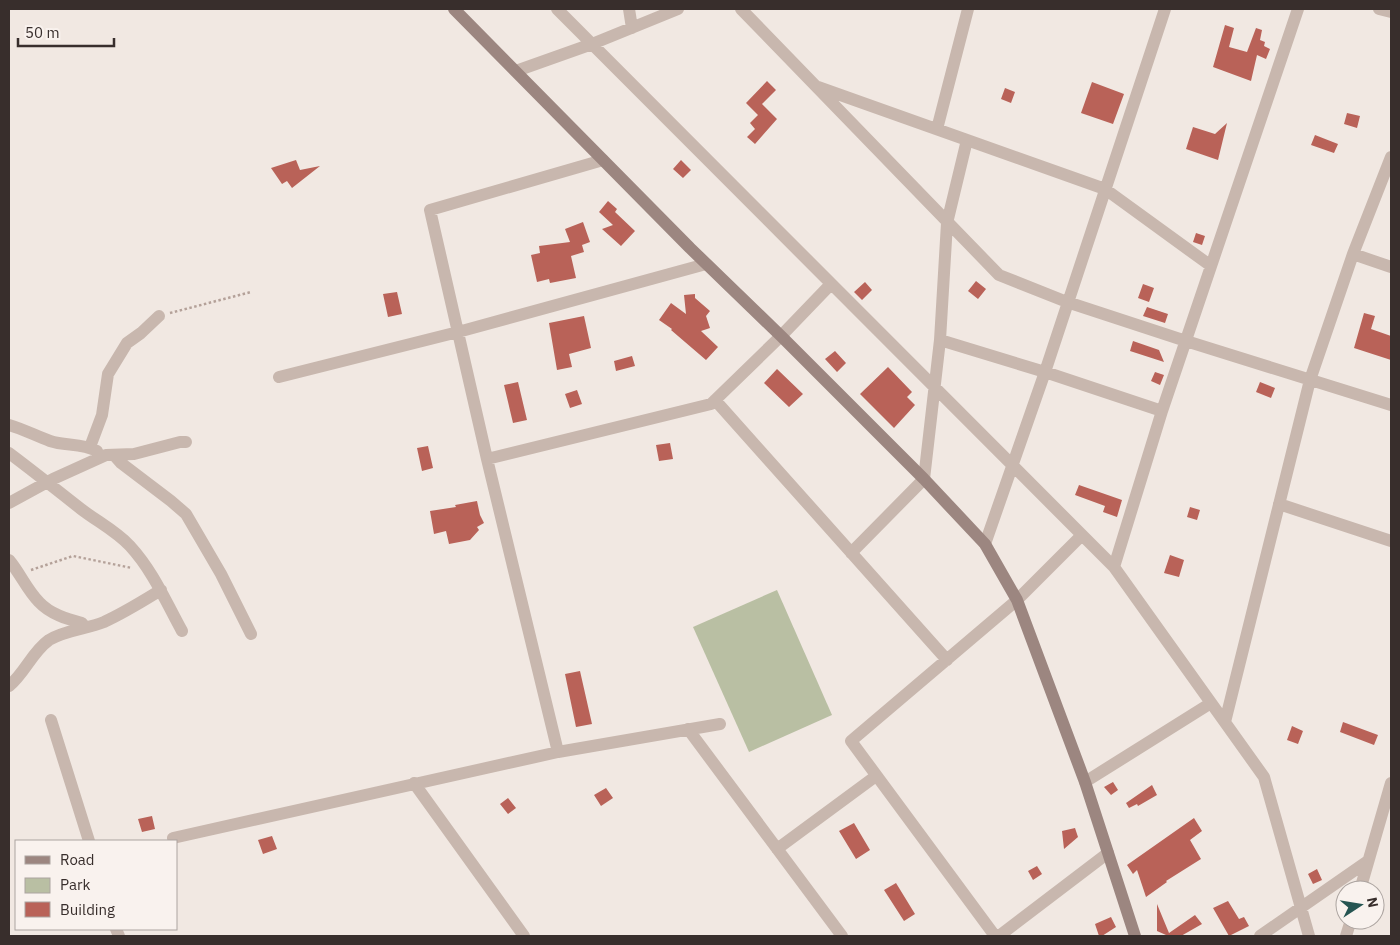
<svg xmlns="http://www.w3.org/2000/svg" width="1400" height="945" font-family="'IBM Plex Sans',sans-serif">
  <style>
    .green { fill: #b9bfa3 }
    .building { fill: #b96258 }
    .lines { fill: none; stroke-linecap: round; stroke-linejoin: round }
    .path { stroke: #b4a199; stroke-width: 2.5; stroke-dasharray: 2.5 2.5; stroke-linecap: butt }
    .street { stroke: #c8b7ae; stroke-width: 12 }
    .secondary { stroke: #9c8680; stroke-width: 12 }
  </style>
  <rect width="100%" height="100%" fill="#f1e8e2"/>
  <path class="green" d="M 777,590 L 832,715 L 749,752 L 693,627 Z"/>
  <path class="building" d="M 1225,25 L 1234,28 L 1229,47 L 1247,52 L 1256,28 L 1262,30 L 1260,40 L 1265,42 L 1264,46 L 1270,49 L 1266,59 L 1257,55 L 1251,81 L 1213,67 Z
    M 767,81 L 776,90 L 762,104 L 777,119 L 755,144 L 747,137 L 755,129 L 750,123 L 758,115 L 746,103 Z
    M 1092,82 L 1124,94 L 1113,124 L 1081,113 Z
    M 1005,88 L 1015,92 L 1011,103 L 1001,99 Z
    M 1347,113 L 1360,116 L 1357,128 L 1344,124 Z
    M 1227,123 L 1218,160 L 1186,149 L 1193,127 L 1215,134 Z
    M 1315,135 L 1338,144 L 1334,153 L 1311,145 Z
    M 296,160 L 300,170 L 320,166 L 292,188 L 287,181 L 282,184 L 271,168 Z
    M 681,160 L 691,170 L 683,178 L 673,169 Z
    M 608,201 L 617,209 L 615,212 L 635,231 L 621,246 L 602,229 L 613,225 L 599,212 Z
    M 583,222 L 590,242 L 582,245 L 584,252 L 571,256 L 576,278 L 550,283 L 549,279 L 537,282 L 531,255 L 540,253 L 539,246 L 570,242 L 565,229 Z
    M 1196,233 L 1205,236 L 1202,245 L 1193,242 Z
    M 976,281 L 986,289 L 978,299 L 968,291 Z
    M 865,282 L 872,290 L 862,300 L 854,292 Z
    M 1143,284 L 1154,288 L 1149,302 L 1138,298 Z
    M 397,292 L 402,314 L 388,317 L 383,294 Z
    M 695,294 L 695,298 L 710,311 L 706,316 L 710,328 L 701,331 L 718,347 L 706,360 L 671,330 L 672,329 L 659,320 L 671,303 L 686,314 L 684,295 Z
    M 1147,307 L 1168,314 L 1165,323 L 1143,316 Z
    M 1364,313 L 1375,316 L 1371,329 L 1391,336 L 1391,360 L 1354,348 Z
    M 584,316 L 591,348 L 569,354 L 572,367 L 557,370 L 549,323 Z
    M 1133,341 L 1159,350 L 1164,362 L 1130,351 Z
    M 835,351 L 846,363 L 837,372 L 825,359 Z
    M 632,356 L 635,366 L 616,371 L 614,361 Z
    M 888,367 L 912,392 L 907,397 L 915,405 L 894,428 L 860,394 Z
    M 777,369 L 803,394 L 789,407 L 764,383 Z
    M 1155,372 L 1164,375 L 1160,385 L 1151,381 Z
    M 518,382 L 527,420 L 513,423 L 504,385 Z
    M 1260,382 L 1275,388 L 1271,398 L 1256,392 Z
    M 577,390 L 582,404 L 570,408 L 565,394 Z
    M 670,443 L 673,459 L 659,461 L 656,445 Z
    M 428,446 L 433,468 L 422,471 L 417,448 Z
    M 1079,485 L 1122,500 L 1117,517 L 1103,512 L 1105,506 L 1075,495 Z
    M 477,501 L 480,515 L 484,523 L 477,527 L 479,530 L 470,540 L 449,544 L 446,531 L 434,534 L 430,511 L 456,507 L 455,505 Z
    M 1190,507 L 1200,510 L 1197,520 L 1187,517 Z
    M 1170,555 L 1184,560 L 1179,577 L 1164,573 Z
    M 580,671 L 592,724 L 576,727 L 565,674 Z
    M 1343,722 L 1378,735 L 1374,745 L 1340,732 Z
    M 1292,726 L 1303,731 L 1298,744 L 1287,740 Z
    M 1113,782 L 1118,790 L 1111,795 L 1104,787 Z
    M 1152,785 L 1157,795 L 1138,806 L 1137,804 L 1129,808 L 1126,803 Z
    M 606,788 L 613,798 L 601,806 L 594,795 Z
    M 508,798 L 516,808 L 508,814 L 500,804 Z
    M 152,816 L 155,829 L 142,832 L 138,819 Z
    M 1194,818 L 1202,831 L 1190,840 L 1201,859 L 1166,881 L 1167,882 L 1146,897 L 1137,870 L 1133,874 L 1127,865 Z
    M 854,823 L 870,850 L 856,859 L 839,831 Z
    M 1075,828 L 1078,837 L 1064,849 L 1062,831 Z
    M 272,836 L 277,849 L 263,854 L 258,840 Z
    M 1037,866 L 1042,874 L 1033,880 L 1028,871 Z
    M 1317,869 L 1322,880 L 1313,884 L 1308,874 Z
    M 896,883 L 915,914 L 904,921 L 884,890 Z
    M 1228,901 L 1239,919 L 1244,917 L 1249,926 L 1229,936 L 1213,908 Z
    M 1157,904 L 1169,933 L 1195,915 L 1202,924 L 1181,936 L 1165,936 L 1166,935 L 1157,931 Z
    M 1111,917 L 1116,927 L 1102,936 L 1099,936 L 1095,924 Z"/>
  <g class="lines">
    <path class="path" d="M 170,313 L 251,292
      M 31,570 L 73,556 L 132,568"/>
    <path class="street" d="M 557,9 L 1114,567 L 1264,777 L 1309,936
      M 629,9 L 632,28
      M 741,9 L 999,275 L 1067,302 L 1186,341 L 1391,405
      M 1379,9 L 1391,12
      M 516,71 L 592,44 L 678,9
      M 818,87 L 1105,189 L 1211,266
      M 937,129 L 968,9
      M 1353,254 L 1391,267
      M 940,340 L 1045,372 L 1162,411
      M 279,377 L 458,332 L 706,264
      M 715,400 L 947,660
      M 9,425 C 23,429 36,436 50,441 C 65,446 82,443 97,451
      M 90,447 L 102,415 L 108,374 L 127,343 L 141,333 L 159,316
      M 9,453 C 33,471 57,490 81,509 C 98,522 116,531 130,546 C 153,571 166,602 182,631
      M 114,455 L 121,463 L 171,501 L 186,514 L 221,574 L 251,634
      M 487,459 L 711,404 L 781,336 L 831,284
      M 9,503 L 53,479 L 106,455 L 134,454 L 180,442 L 186,442
      M 1279,504 L 1391,541
      M 985,544 L 1045,372 L 1165,9
      M 851,553 L 924,479 L 940,340 L 947,223 L 967,140
      M 9,560 C 20,573 27,590 39,602 C 50,614 67,619 82,623 L 84,627
      M 1114,567 L 1162,411 L 1298,9
      M 9,686 C 25,673 32,652 49,640 C 65,630 87,629 104,622 C 124,613 143,601 161,590
      M 51,720 L 89,841
      M 1225,722 L 1310,380 L 1353,254 L 1391,157
      M 688,729 L 842,936
      M 558,752 L 487,459 L 430,210 L 603,160
      M 1085,782 L 1211,703
      M 414,783 L 524,936
      M 173,838 L 558,752 L 720,724
      M 777,849 L 876,776
      M 1360,890 L 1391,783
      M 116,929 L 119,936
      M 995,936 L 851,741 L 1017,600 L 1082,535
      M 999,936 L 1108,853
      M 1260,936 L 1368,861
      M 1346,936 L 1351,920"/>
    <path class="secondary" d="M 454,9 L 690,248 L 781,336 L 924,479 L 985,544 L 1017,600 L 1085,782 L 1135,936"/>
  </g>
  <rect width="1400" height="945" fill="none" stroke="#382e2c" stroke-width="20"/>
  <rect x="15" y="840" width="162" height="90" fill="#f9f2ee" stroke="#aca4a0"/>
  <rect x="25" y="856" width="25" height="8" fill="#9c8680" stroke="#aca4a0"/>
  <text x="60" y="865" font-size="15" fill="#382e2c">Road</text>
  <rect x="25" y="878" width="25" height="15" fill="#b9bfa3" stroke="#aca4a0"/>
  <text x="60" y="890" font-size="15" fill="#382e2c">Park</text>
  <rect x="25" y="902" width="25" height="15" fill="#b96258" stroke="#aca4a0"/>
  <text x="60" y="915" font-size="15" fill="#382e2c">Building</text>
  <g transform="translate(1360 905) rotate(78)"><circle r="24" fill="#f9f2ee" stroke="#aca4a0"/>
  <path d="M0-4L9 19L0 12L-9 19Z" fill="#265552"/>
  <text y="-8" font-size="14" font-weight="bold" text-anchor="middle" fill="#382e2c">N</text>
  </g>
  <path d="M18 38v8h96v-8" fill="none" stroke="#382e2c" stroke-width="2.5"/>
  <text x="25" y="38" font-size="15" fill="#382e2c" stroke="#f9f2ee" stroke-width="4" paint-order="stroke">50 m</text>
</svg>
